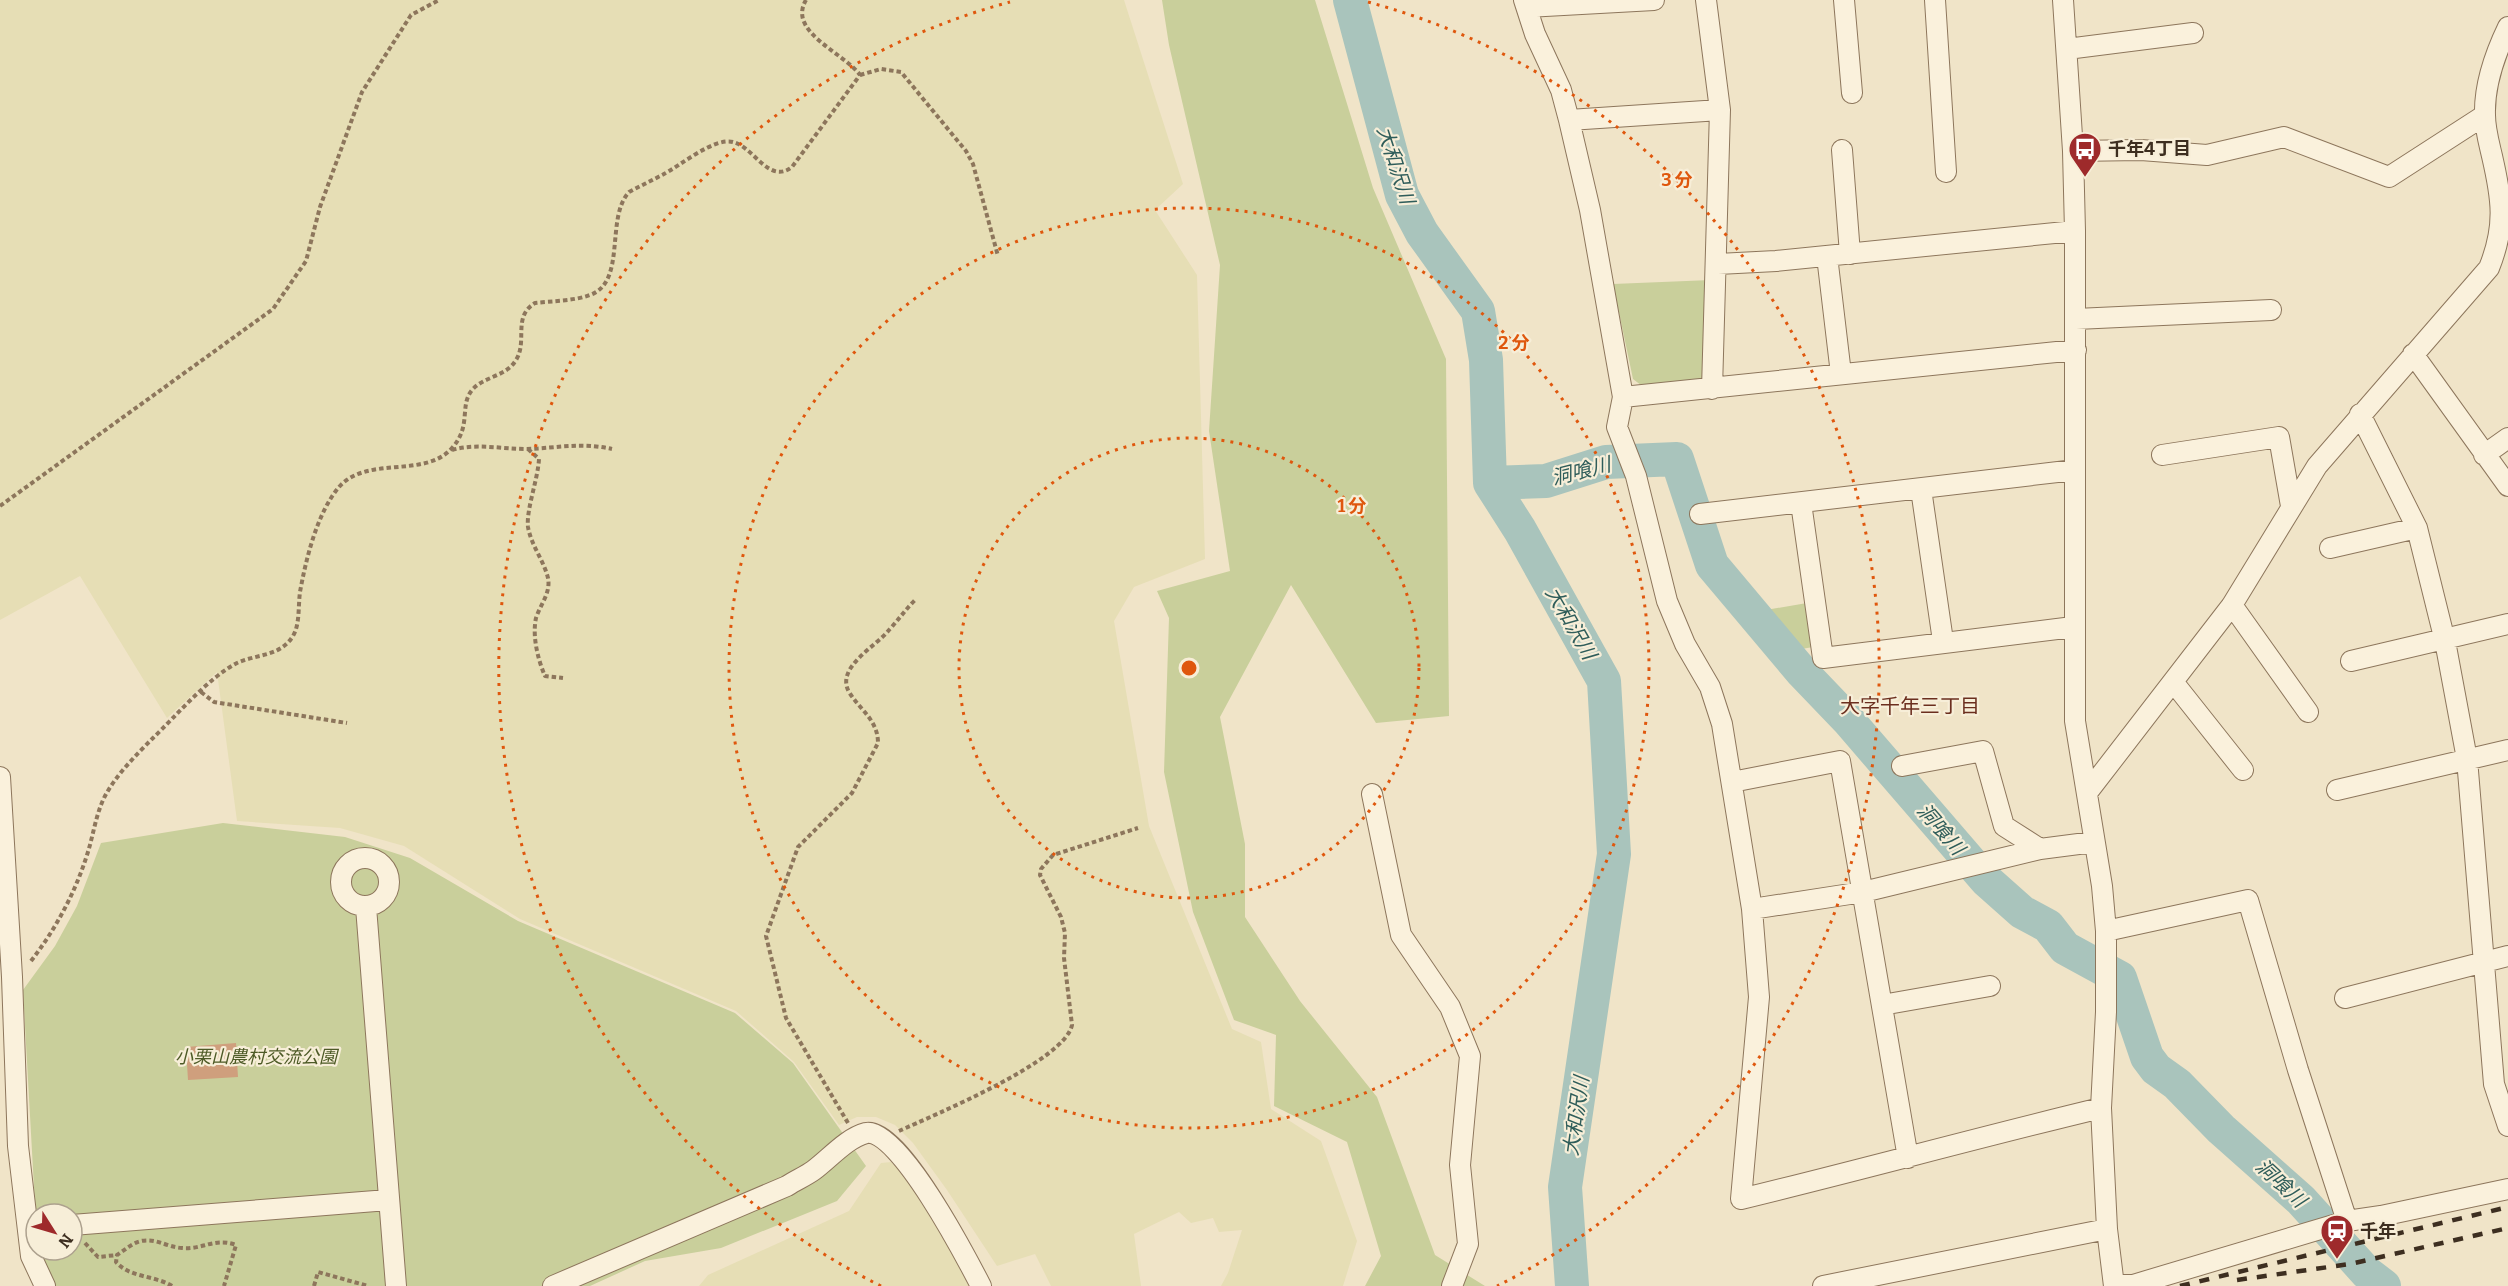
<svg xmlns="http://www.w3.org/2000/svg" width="2508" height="1286" font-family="Bitter,'Noto Sans JP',serif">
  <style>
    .farmland { fill: #e6deb5 }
    .green { fill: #c9cf9b }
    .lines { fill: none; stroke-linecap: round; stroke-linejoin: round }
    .river { stroke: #a9c4bc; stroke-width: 34 }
    .building { fill: #cf9f7d }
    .minor-casing { stroke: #8d765c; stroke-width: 22 }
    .path { stroke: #8d765c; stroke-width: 4; stroke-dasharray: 4.5 3; stroke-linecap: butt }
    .minor { stroke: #faf1dc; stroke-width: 20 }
    .rail { stroke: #3d2e20; stroke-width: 4.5; stroke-dasharray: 10 10; stroke-linecap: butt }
    .ring { fill: none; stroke: #df570d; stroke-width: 3; stroke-dasharray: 3 6 }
    .labels { text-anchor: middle; stroke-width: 4.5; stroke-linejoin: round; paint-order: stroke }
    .poi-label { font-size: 18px; font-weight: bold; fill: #3d2e20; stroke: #f7eed8; text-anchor: start }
    .park-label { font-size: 18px; font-style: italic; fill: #4d5a26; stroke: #f7eed8 }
    .water-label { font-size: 20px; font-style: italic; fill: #2f5d5a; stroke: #f7eed8 }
    .neighbourhood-label { font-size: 20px; fill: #6b2e1e; stroke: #f7eed8 }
    .centre { fill: #df570d; stroke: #f7eed8; stroke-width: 3 }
    .ring-label { font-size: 18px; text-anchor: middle; font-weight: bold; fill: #df570d; stroke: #f7eed8; stroke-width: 4.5; stroke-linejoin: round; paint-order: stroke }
  </style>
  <rect width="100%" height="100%" fill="#f0e4c8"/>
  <path class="farmland" d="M 0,0 L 1124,0 L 1183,184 L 1155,210 L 1197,275 L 1205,559 L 1134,587 L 1114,621 L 1149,826 L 1232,1029 L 1261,1042 L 1271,1109 L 1321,1141 L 1357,1241 L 1343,1286 L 1221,1286 L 1228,1273 L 1242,1230 L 1219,1232 L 1213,1218 L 1191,1223 L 1179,1212 L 1134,1234 L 1141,1286 L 1051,1286 L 1035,1254 L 997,1266 L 947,1190 L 913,1143 L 895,1125 L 876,1117 L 857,1117 L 839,1125 L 794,1062 L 736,1011 L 520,919 L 404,846 L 340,828 L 237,821 L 217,672 L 167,718 L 80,576 L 0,620 Z
    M 891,1162 L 904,1176 L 944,1238 L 969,1286 L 699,1286 L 708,1275 L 849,1211 L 881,1163 Z"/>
  <path class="green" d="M 1162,0 L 1315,0 L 1373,188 L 1446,359 L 1449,716 L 1376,723 L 1291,585 L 1220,717 L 1245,844 L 1245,917 L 1300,1001 L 1377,1097 L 1435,1255 L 1485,1286 L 1365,1286 L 1381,1256 L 1347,1142 L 1274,1106 L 1276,1035 L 1234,1020 L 1193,912 L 1164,772 L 1169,618 L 1157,591 L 1230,571 L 1209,431 L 1220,265 L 1169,45 Z
    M 1711,280 L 1707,371 L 1699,384 L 1646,389 L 1633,379 L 1613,284 Z
    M 1807,603 L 1813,647 L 1790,651 L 1760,611 Z
    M 223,823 L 345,837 L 410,858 L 518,921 L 735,1013 L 793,1063 L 866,1166 L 837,1201 L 721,1248 L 645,1261 L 590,1286 L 53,1286 L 40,1250 L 72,1250 L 72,1214 L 36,1214 L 36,1223 L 23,990 L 55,946 L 77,906 L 101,843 Z"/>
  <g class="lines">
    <path class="river" d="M 1350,0 L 1402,195 L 1422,233 L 1478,311 L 1486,360 L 1490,483 L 1520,530 L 1604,681 L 1614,854 L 1565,1187 L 1572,1286
      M 1490,483 L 1546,481 L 1606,462 L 1677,459 L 1712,565 L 1802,672 L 1848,720 L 1986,880 L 2022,912 L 2048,926 L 2065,948 L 2120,978 L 2147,1057 L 2156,1069 L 2177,1084 L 2221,1129 L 2301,1200 L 2367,1273 L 2384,1286"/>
  </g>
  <path class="building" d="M 236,1043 L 238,1077 L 188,1080 L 186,1047 Z"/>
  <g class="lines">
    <g class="minor-casing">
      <path id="minor" d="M 1524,0 L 1535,34 L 1561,90 L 1569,120 L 1590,210 L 1623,397 L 1617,427 L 1636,476 L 1667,601 L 1685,644 L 1710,687 L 1722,724 L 1752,909 L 1759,997 L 1741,1199 C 1861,1170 1980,1137 2101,1108
        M 1706,0 L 1720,110 L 1712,389
        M 1844,0 L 1852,93
        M 1935,0 L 1946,172
        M 2063,0 L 2073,151 L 2075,231 L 2075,721 L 2102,886 L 2106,931 L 2106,1012 L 2101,1108 L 2107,1229 L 2114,1286
        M 1527,7 L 1654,0
        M 2067,49 L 2193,33
        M 1569,120 L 1720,110
        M 1842,150 L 1850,254
        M 2073,151 L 2141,150 L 2207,155 L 2284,137 L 2389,177 L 2485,115
        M 1827,256 L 1841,374
        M 1718,264 L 1776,261 L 2075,231
        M 2076,319 L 2271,310
        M 2413,354 L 2508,486
        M 1623,397 L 2076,350
        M 2360,414 L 2417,528 L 2445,641 L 2467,759 L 2494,1084 L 2508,1126
        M 2162,455 L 2279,437 L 2291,506
        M 2484,455 L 2508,438
        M 1921,489 L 1943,641
        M 1801,503 L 1823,658 L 2073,627
        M 1700,514 L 2075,470
        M 2330,548 L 2417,528
        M 2232,605 L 2308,712
        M 2351,661 L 2508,624
        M 2174,683 L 2243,770
        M 1902,766 L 1983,751 L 2004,826 L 2040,849 L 2094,842
        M 0,777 L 12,977 L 18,1146 L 31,1256 L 45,1286
        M 1732,782 L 1840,761 L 1908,1158
        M 2337,790 L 2508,750
        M 2087,793 L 2232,605 L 2317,466 L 2489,268 C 2506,226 2502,199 2492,156 C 2489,143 2485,129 2485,115 C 2484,84 2495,54 2508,27
        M 1372,794 L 1401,935 L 1450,1007 L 1470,1056 L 1460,1165 L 1468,1244 L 1452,1286
        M341 882a24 24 0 1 1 48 0a24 24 0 1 1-48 0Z
        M 366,907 L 396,1286
        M 1752,909 L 1863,892 L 2040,849
        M 2106,931 L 2248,900 L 2298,1070 L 2347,1221
        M 2345,998 L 2508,956
        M 1882,1005 L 1990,986
        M 72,1225 L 388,1200
        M 2114,1285 L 2133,1285 L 2347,1221 L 2381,1216 L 2508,1189
        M 553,1286 L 787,1186 C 796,1180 806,1176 814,1170 C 830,1158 847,1138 866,1133 C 898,1126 967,1259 981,1286
        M 1823,1286 L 2107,1229"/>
    </g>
    <path class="path" d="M 860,75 L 881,69 L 901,72 L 966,151 L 973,164 L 998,256
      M 528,449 L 539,459 C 538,479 526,510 528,527 C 531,545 544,561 548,578 C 551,593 540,605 536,618 C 532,636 538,660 545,676 L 563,678
      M 452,450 C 477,443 501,449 527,449 C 559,448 580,442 612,449
      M 0,506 L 273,309 L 306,261 L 320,207 L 362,92 L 411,15 L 439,0
      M 201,692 L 214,702 L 347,723
      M 31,961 C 55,930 74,895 86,858 C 93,838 95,817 104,798 C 115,776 136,755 153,738 C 177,715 208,678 237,663 C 256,654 280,657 293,636 C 300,624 298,607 300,592 C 306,559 317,513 339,487 C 367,455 425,479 452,448 C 472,426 459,406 472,390 C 484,376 506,377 516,360 C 528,341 512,317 535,303 C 552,301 574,301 590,295 C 627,282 605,218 629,192 C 640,186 651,181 662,175 C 680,166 714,137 733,142 C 754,147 769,185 792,167 L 860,75 C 843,52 787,32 806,0
      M 848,1123 L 786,1018 L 766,936 L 798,847 L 852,793 L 878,743 C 878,720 860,710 849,692 C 835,667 877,646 889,630 C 899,619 906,609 916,599
      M 899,1131 C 934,1115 1065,1061 1072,1025 L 1064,958 L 1065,933 L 1061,917 L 1040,875 L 1041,869 L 1053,855 L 1138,828
      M 85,1243 L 98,1257 L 117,1255
      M 172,1286 C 154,1275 130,1278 116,1262 L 117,1255 C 125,1250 132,1243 141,1241 C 157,1238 166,1247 182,1248 C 202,1250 215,1237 236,1245 L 224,1286
      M 314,1286 L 318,1272 L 368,1286"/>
    <use href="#minor" class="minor"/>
    <path class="rail" d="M 2237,1280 L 2350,1264 L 2508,1228
      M 2180,1286 L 2508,1207"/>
  </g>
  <g class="ring">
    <circle cx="1189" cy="668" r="230"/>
    <circle cx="1189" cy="668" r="460"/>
    <path d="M881 1286A690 690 0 0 1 1010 2M1368 2A690 690 0 0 1 1497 1286"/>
  </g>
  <defs>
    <g id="bus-pin" transform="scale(1.725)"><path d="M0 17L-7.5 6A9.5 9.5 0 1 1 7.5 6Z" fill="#9e2a2b" stroke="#f7eed8"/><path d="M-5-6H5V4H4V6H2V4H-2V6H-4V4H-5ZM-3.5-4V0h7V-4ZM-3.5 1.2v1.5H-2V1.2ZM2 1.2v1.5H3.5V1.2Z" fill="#fff"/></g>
    <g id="station-pin" transform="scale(1.725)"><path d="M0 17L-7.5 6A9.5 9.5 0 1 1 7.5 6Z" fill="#9e2a2b" stroke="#f7eed8"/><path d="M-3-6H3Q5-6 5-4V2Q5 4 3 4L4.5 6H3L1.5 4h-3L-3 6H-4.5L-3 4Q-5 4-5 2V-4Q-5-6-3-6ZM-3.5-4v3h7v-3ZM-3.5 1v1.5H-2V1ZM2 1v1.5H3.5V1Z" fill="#fff"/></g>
  </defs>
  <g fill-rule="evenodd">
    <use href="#bus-pin" x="2085" y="149"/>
    <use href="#station-pin" x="2337" y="1231"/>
  </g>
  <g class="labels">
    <g class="poi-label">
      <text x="2108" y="155">千年4丁目</text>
      <text x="2360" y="1237">千年</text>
    </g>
    <g class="park-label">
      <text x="256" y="1063">小栗山農村交流公園</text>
    </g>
    <g class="water-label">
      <text transform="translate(1396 165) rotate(72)" y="7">大和沢川</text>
      <text transform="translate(1581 471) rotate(-14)" y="7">洞喰川</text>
      <text transform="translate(1571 623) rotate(60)" y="7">大和沢川</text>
      <text transform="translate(1941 829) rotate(49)" y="7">洞喰川</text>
      <text transform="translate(1576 1116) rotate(-82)" y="7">大和沢川</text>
      <text transform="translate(2281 1183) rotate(43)" y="7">洞喰川</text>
    </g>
    <g class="neighbourhood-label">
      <text x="1910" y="713">大字千年三丁目</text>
    </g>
  </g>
  <circle cx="1189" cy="668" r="9" class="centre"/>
  <g class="ring-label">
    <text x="1677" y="186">3 分</text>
    <text x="1514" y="349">2 分</text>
    <text x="1352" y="512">1 分</text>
  </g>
  <g transform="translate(54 1232) rotate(127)"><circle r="28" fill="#f7eed8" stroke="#ada18e" stroke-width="1.5"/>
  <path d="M0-4.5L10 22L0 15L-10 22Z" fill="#9e2a2b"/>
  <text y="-9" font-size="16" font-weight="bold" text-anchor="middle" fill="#3d2e20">N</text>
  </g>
</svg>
